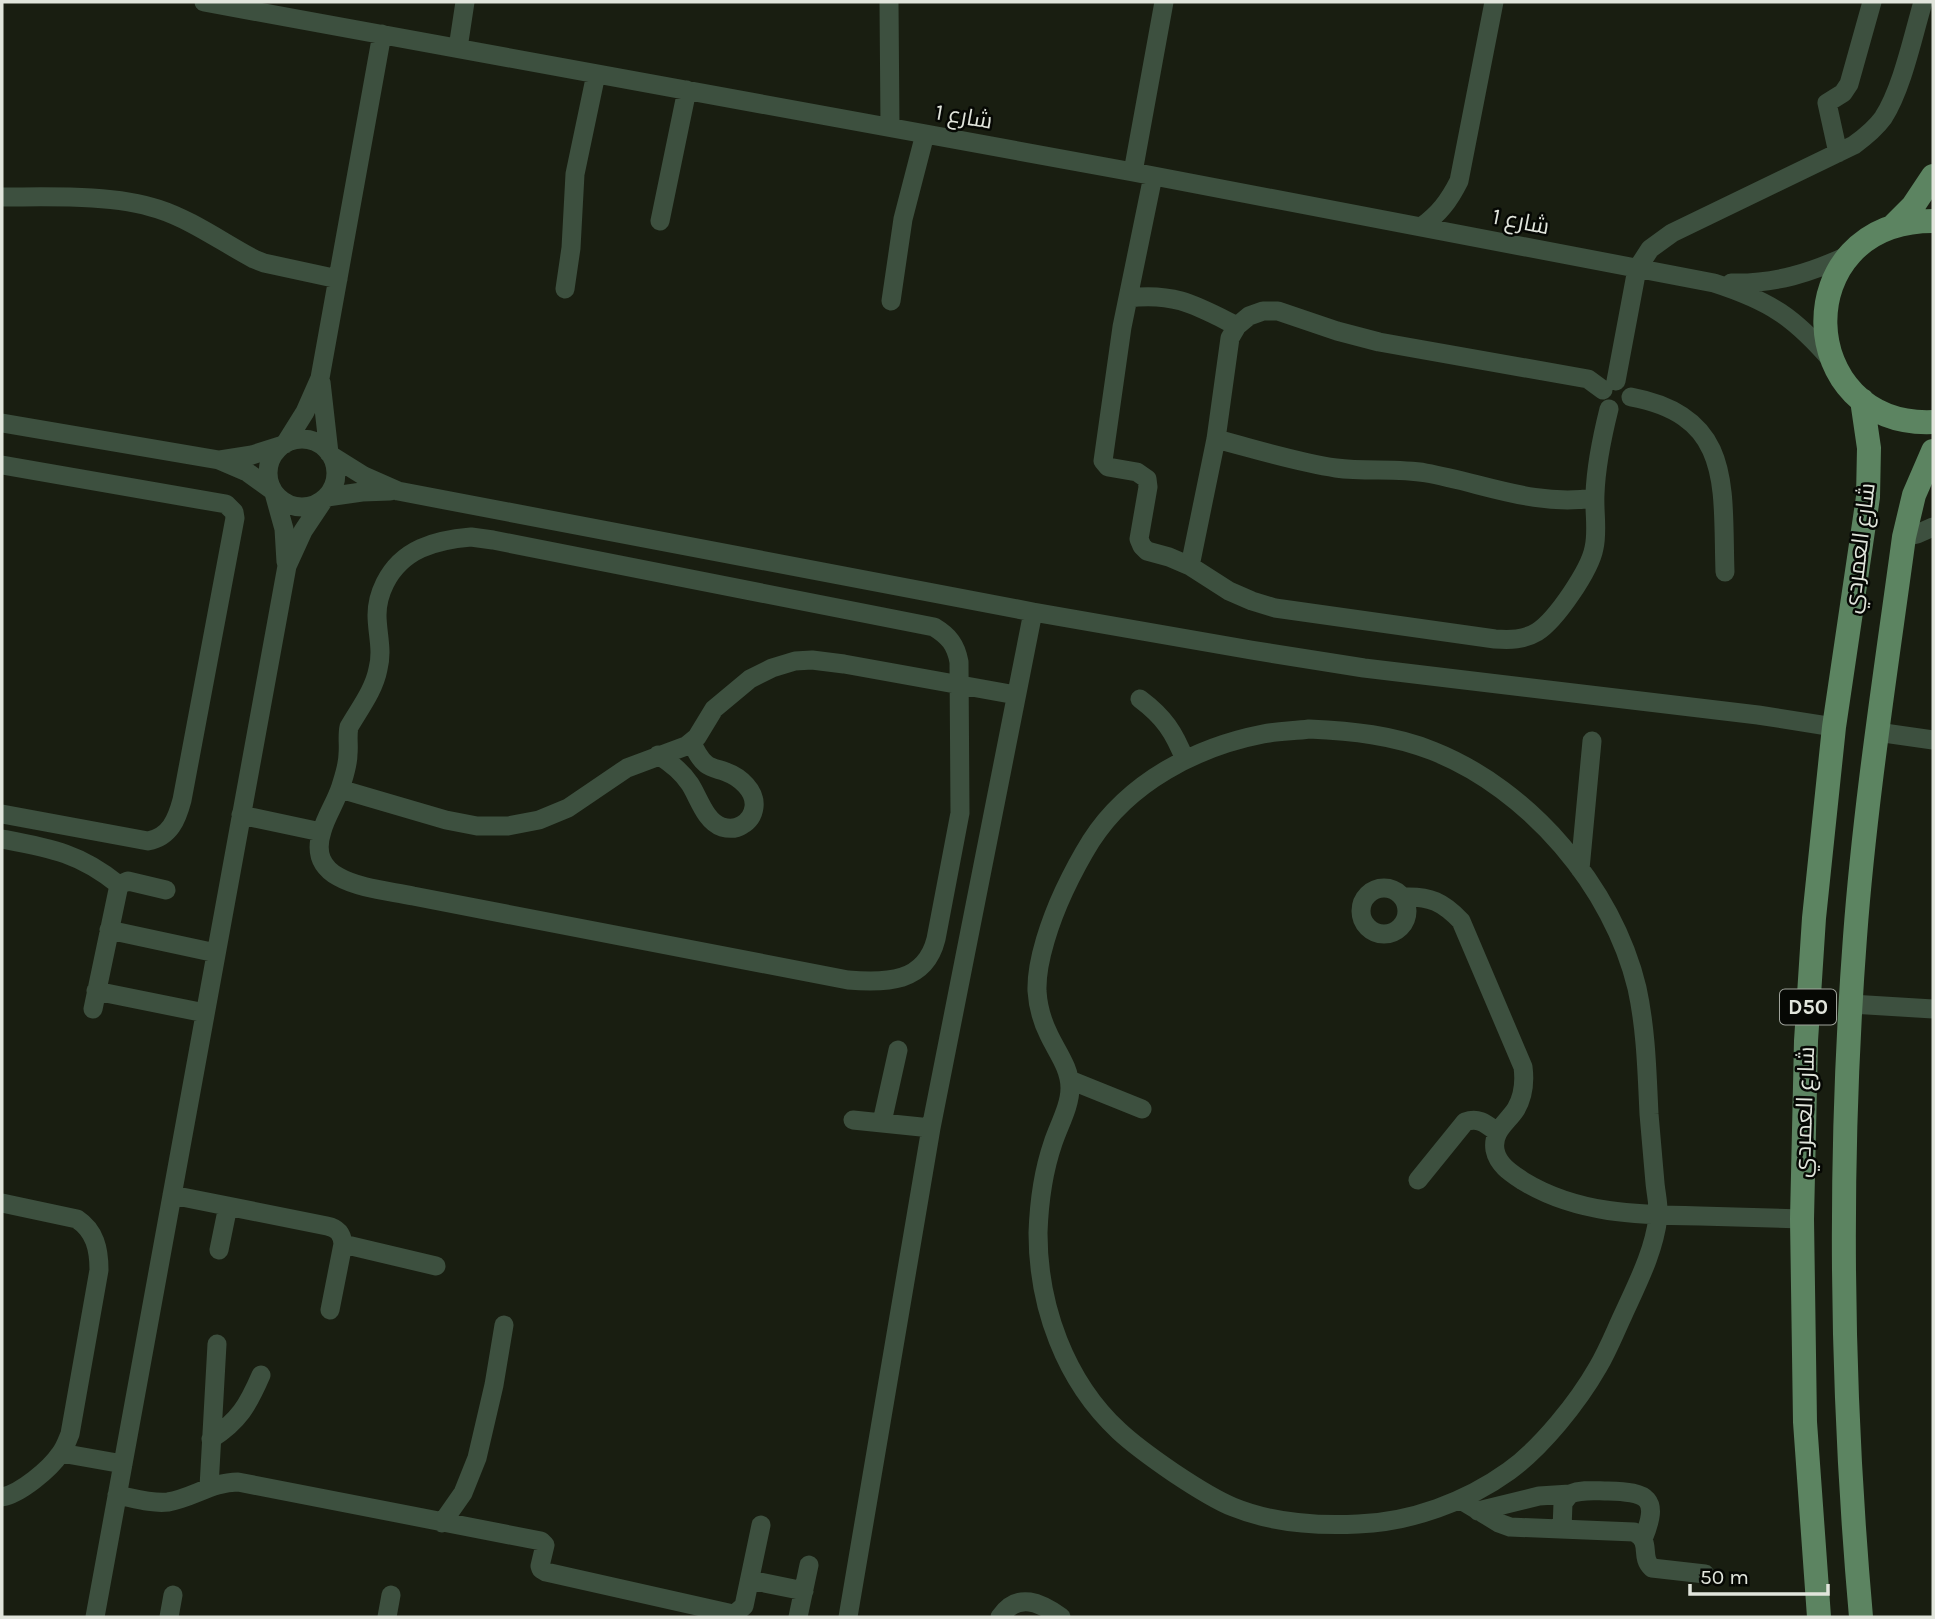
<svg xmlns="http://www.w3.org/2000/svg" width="1935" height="1619" font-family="Karla,Cairo,sans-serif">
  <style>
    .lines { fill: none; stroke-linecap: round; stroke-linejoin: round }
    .minor { stroke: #3d503f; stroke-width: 19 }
    .major { stroke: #5c8461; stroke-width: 24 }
    .labels { text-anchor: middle; stroke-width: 5; stroke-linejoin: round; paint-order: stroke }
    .shield { fill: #060804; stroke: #9fa39b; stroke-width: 2 }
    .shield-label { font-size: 21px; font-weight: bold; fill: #e1e5dc }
    .street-label { font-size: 23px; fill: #e1e5dc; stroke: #060804 }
  </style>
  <rect width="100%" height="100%" fill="#191e11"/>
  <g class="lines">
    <path class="minor" d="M 204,2 L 1133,172 L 1714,283 C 1770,301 1794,317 1832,361
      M 889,2 L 890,127
      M 458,48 L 465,2
      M 1838,153 L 1827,103 L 1843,93 L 1849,84 L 1872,2
      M 1133,172 L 1164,2
      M 1153,176 L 1122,327 L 1103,461 L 1108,467 L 1137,472 L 1147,479 L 1148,487 L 1139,539 L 1142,546 L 1147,551 L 1169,557 L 1190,566 L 1229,591 L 1252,601 L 1275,608 L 1495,639 C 1510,640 1524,640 1537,632 C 1556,620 1590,570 1594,548 C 1598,531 1594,512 1595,494 C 1596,465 1602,437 1609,409
      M 2,197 C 49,197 113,194 158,209 C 192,220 222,242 254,259 L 264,263 L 338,279
      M 660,221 L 687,90
      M 1421,227 C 1439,214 1449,201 1459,181 L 1494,2
      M 1731,283 C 1775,284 1811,273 1851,254
      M 565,289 L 571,248 L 575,174 L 596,74
      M 1128,298 C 1175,292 1197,306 1237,326
      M 891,301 L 903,219 L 925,134
      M 1616,381 L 1637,269 L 1650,249 L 1672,233 L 1854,145 C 1865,137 1875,129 1883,118 C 1902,89 1913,36 1923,2
      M 321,382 L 329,453
      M 1631,397 C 1734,416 1722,488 1725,572
      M 2,423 L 219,460 L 247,472 L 272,490
      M 1216,439 C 1255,449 1295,462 1336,468 C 1366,472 1396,468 1426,473 C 1483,483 1535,507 1594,498
      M268 473a34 34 0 1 1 68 0a34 34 0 1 1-68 0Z
      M 285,444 L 305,412 L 320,378 L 382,34
      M 332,456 L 364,476 L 398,491 L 1033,612 L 1251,650 L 1364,668 L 1758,715 L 1834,727
      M 220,460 L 252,455 L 283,445
      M 2,465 L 226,504 L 234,512 L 235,518 L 182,800 C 177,819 170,837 148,841 L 2,814
      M 274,493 L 284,529 L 286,562
      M 327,497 L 362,492 L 390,491
      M 471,537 L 493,540 L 934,627 C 949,636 956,645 959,662 L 960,813 L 936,939 C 925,983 886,983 848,980 L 413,896 C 377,888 304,886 322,831 C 326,816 336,802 341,786 C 344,776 348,765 348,754 C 349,745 347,736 349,727 C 360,708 374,690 378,669 C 383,650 377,633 377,615 C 377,604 380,593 385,583 C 402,549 435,540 471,537 Z
      M 1904,537 L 1917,534 L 1933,527
      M 1190,566 L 1216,439 L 1230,338 L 1237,326 L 1249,316 L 1263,311 L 1278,311 L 1337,331 L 1379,342 L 1588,379 L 1603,390
      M 1140,699 C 1164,717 1174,732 1185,760
      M 1309,729 C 1352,731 1393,735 1433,751 C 1529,789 1613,887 1637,988 C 1646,1029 1647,1072 1649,1114 C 1651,1137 1653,1160 1655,1183 C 1656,1194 1659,1206 1658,1217 C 1654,1252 1637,1284 1623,1315 C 1615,1332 1608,1350 1598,1367 C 1578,1402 1542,1447 1509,1471 C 1466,1502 1411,1522 1358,1524 C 1317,1526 1272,1523 1233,1507 C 1213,1499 1192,1485 1174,1473 C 1155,1460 1135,1446 1119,1431 C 1065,1381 1038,1306 1038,1233 C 1039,1203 1043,1172 1053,1143 C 1059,1125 1070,1106 1070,1088 C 1070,1068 1057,1052 1049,1035 C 1042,1021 1038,1007 1037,991 C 1036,961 1051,919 1064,891 C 1072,874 1081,857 1091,841 C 1129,782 1196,747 1263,734 C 1278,731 1294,731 1309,729 Z
      M 1877,732 L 1933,740
      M 658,755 C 671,763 682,772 690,784 C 699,798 705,821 722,827 C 729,829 736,829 742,825 C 749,821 753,815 754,807 C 756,791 740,777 726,772 C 719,769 712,769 706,764 C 699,758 695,750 692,742
      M 340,789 L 446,820 L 477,826 L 508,826 L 539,820 L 568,808 L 627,768 L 686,746 L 697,737 L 714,709 L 750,679 L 772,668 L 795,661 L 812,660 L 844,664 L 1016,695
      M 241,815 L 321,832
      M 2,839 C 50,848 80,853 119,885
      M 1580,869 L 1592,741
      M1361 911a23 23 0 1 1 46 0a23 23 0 1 1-46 0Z
      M 1404,897 C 1430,896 1443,902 1461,921 L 1523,1067 C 1525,1082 1524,1095 1516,1109 C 1507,1123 1492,1131 1495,1150 C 1498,1165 1511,1173 1523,1181 C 1577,1214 1638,1215 1700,1216 C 1734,1217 1768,1218 1802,1219
      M 109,930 L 216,953
      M 96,991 L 205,1013
      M 1851,1004 L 1933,1009
      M 93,1009 L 119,885 L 128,881 L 166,890
      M 1070,1080 L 1142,1109
      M 853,1120 L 931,1128
      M 882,1122 L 898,1050
      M 1418,1180 L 1465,1122 C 1479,1117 1486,1124 1497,1132
      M 172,1195 L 327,1226 C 337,1228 342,1233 343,1244 L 330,1310
      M 2,1203 L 77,1219 C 95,1231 99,1249 99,1270 L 70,1434 C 67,1441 65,1448 60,1454 C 50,1469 20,1494 2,1497
      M 343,1244 L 436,1266
      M 219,1250 L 228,1206
      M 211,1439 C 239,1421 248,1405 261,1375
      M 61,1453 L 123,1464
      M 209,1487 L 217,1344
      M 117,1495 C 133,1498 152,1504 168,1502 C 193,1498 212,1482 238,1482 L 541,1541 L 545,1545 L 540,1566 L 541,1569 L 546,1572 L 733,1614 L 737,1612 L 744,1606 L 761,1525
      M 1461,1500 L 1499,1523 L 1510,1527 L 1634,1532 C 1653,1542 1639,1556 1652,1568 L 1705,1574
      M 1478,1511 L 1539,1496 L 1570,1494
      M 442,1523 L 463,1493 L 477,1458 L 494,1385 L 504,1325
      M 1562,1529 L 1563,1503 L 1570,1494 C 1582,1489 1596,1491 1608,1491 C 1648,1492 1660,1498 1643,1539
      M 750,1580 L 804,1591
      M 95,1617 L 287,566 L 303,531 L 325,498
      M 169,1617 L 173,1595
      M 387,1617 L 391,1595
      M 798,1617 L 809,1565
      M 848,1617 L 931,1128 L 1033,612
      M 1000,1617 C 1018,1591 1041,1603 1061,1617"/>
    <path class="major" d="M 1933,221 C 1785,221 1794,428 1933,422
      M 1893,226 L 1913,206 L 1933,176
      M 1819,1617 L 1805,1422 L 1802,1219 L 1806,1041 L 1814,918 L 1834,727 L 1868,497 L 1869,448 L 1862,400
      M 1861,1617 C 1841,1392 1838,1163 1855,937 C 1865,803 1886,670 1904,537 L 1914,495 L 1933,451"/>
  </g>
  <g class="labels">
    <rect class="shield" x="1780" y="989.5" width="56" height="35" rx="5"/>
    <g class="shield-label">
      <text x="1808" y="1014">D50</text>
    </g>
    <g class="street-label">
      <text transform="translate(964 116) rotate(10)" y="8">شارع 1</text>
      <text transform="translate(1521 221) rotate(11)" y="8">شارع 1</text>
      <text transform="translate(1859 548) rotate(-83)" y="8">شارع العمردي</text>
      <text transform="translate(1804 1112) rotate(-88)" y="8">شارع العمردي</text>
    </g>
  </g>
  <rect width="1935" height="1619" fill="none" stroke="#e1e5dc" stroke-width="7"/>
  <path d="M1690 1584v10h138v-10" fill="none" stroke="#e1e5dc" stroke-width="3.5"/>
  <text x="1700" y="1584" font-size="21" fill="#e1e5dc" stroke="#060804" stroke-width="5" paint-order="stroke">50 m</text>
</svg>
